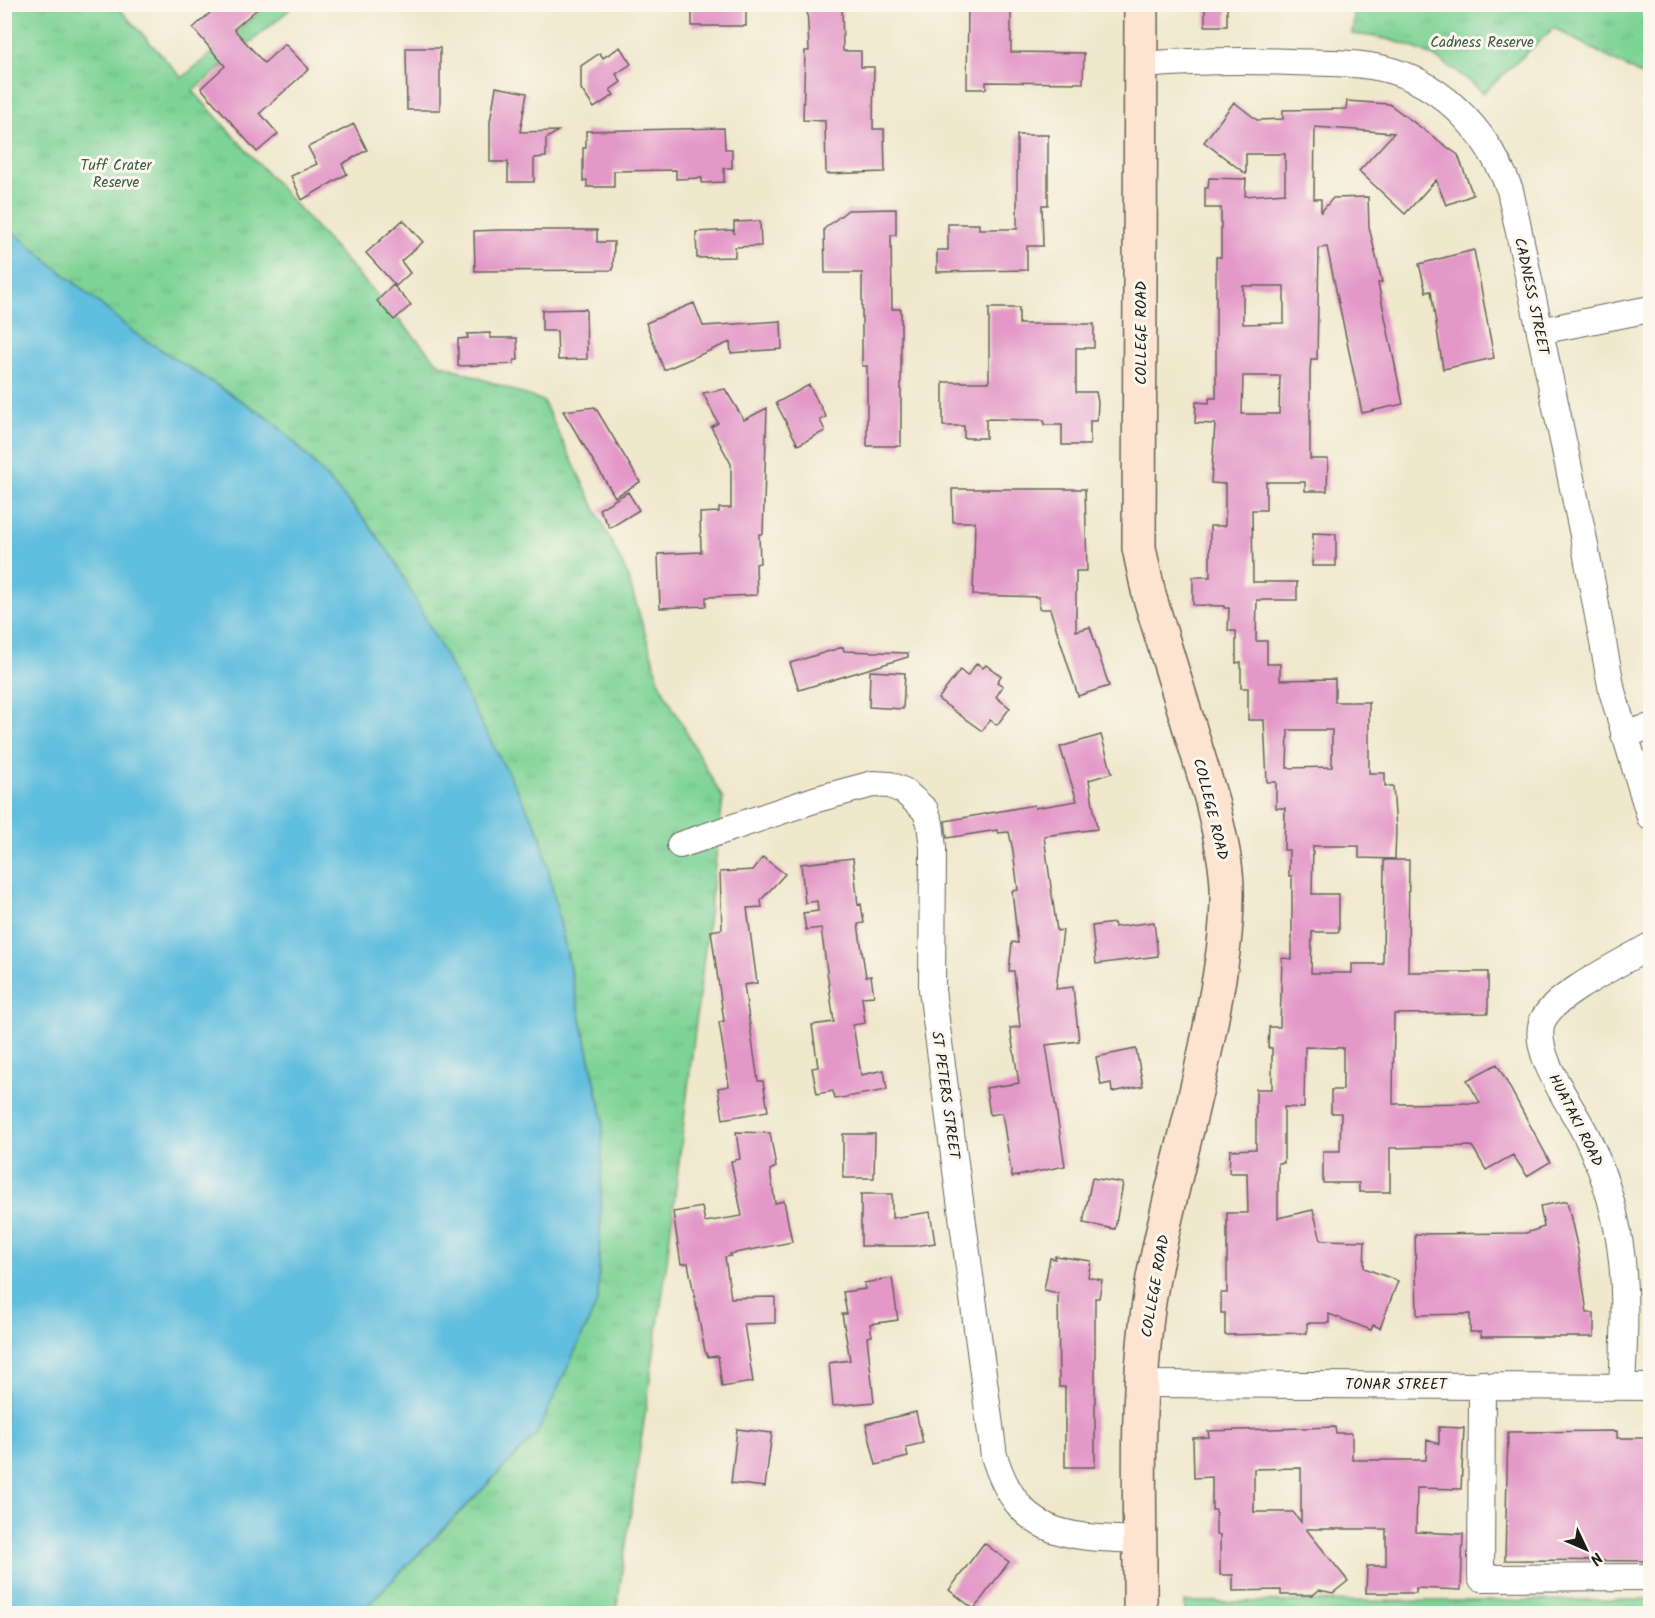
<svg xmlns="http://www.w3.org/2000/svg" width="1655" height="1618" font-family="Kalam,sans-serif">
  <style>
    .park { fill: url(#park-tufts); stroke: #4d7859; stroke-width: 1.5 }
    .water { fill: #60bede; stroke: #3e6d7d; stroke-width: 1.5 }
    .building { fill: #e398c8; fill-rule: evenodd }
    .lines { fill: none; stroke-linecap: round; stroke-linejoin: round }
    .street-casing { stroke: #66635a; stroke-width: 28 }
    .secondary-casing { stroke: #66635a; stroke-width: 36 }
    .street { stroke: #fff; stroke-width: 26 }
    .secondary { stroke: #fde4d0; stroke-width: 33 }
    .labels { text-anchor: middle; stroke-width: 6; stroke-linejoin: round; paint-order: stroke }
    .park-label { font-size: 15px; fill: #3e5c47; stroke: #fbf7ec }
    .street-label { font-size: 15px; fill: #1c1c1c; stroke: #fbf7ec }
  </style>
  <defs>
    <pattern id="park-tufts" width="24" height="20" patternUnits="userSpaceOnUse" patternTransform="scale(1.5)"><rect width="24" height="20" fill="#7ed396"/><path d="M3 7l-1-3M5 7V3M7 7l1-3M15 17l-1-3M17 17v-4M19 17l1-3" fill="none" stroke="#6cb581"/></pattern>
  </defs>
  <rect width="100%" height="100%" fill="#fbf7ec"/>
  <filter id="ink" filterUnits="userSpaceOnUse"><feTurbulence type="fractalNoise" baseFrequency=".0167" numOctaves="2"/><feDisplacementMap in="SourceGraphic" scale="12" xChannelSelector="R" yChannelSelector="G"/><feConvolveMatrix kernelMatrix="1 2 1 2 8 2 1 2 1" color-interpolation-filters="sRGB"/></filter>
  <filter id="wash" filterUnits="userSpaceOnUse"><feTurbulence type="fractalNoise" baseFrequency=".008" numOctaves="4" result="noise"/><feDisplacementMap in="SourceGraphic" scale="24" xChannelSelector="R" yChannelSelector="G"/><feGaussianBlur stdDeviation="1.35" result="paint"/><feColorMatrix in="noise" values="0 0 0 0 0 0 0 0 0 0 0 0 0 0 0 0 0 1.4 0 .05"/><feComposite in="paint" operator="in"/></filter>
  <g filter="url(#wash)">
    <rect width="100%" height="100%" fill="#f0e8cd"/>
    <path class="park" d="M 5,5 L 116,5 L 182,78 L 268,5 L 288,5 L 290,9 L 193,91 L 438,363 L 543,401 L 627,574 L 661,686 L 723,799 L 665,1277 L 616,1613 L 360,1613 L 537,1434 L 603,1118 L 540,833 L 365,520 L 297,445 L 270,419 L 136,334 L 5,225 Z
      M 1355,5 L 1650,5 L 1650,80 L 1554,28 L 1483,93 C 1446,58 1402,37 1352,34 Z
      M 1650,1600 L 1650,1614 L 1185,1613 L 1185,1602 Z"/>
    <path class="water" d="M 5,225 L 136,334 L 270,419 L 297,445 L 365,520 L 393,558 L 540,833 L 603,1118 L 598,1301 L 537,1434 L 360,1613 L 5,1613 Z"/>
    <g id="blocks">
      <path class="building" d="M 220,4 L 263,4 L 234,29 L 264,63 L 285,44 L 309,69 L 260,113 L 278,134 L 257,152 L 201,88 L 225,66 L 193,28 Z
        M 692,4 L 742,4 L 746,6 L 746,26 L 692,26 Z
        M 807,4 L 842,4 L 843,51 L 861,51 L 861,67 L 874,67 L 873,129 L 884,129 L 885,172 L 826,174 L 825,121 L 803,120 L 805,51 L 809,51 Z
        M 968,4 L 1011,4 L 1011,52 L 1084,53 L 1083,83 L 986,82 L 986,89 L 967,89 Z
        M 1205,4 L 1227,4 L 1227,26 L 1205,26 Z
        M 620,47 L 631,64 L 616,74 L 621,82 L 610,90 L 614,95 L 594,108 L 581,89 L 581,66 L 600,53 L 603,58 Z
        M 406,48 L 440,48 L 440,110 L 407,110 Z
        M 496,87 L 527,93 L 520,132 L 558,131 L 546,139 L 546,157 L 534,158 L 534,182 L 508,182 L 508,162 L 490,162 L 490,122 Z
        M 1347,101 L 1389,104 L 1458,155 L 1473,195 L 1446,205 L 1436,180 L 1405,214 L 1359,171 L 1394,133 L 1315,127 L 1314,199 L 1321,199 L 1321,212 L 1333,198 L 1368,197 L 1369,227 L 1382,282 L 1378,283 L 1403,404 L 1362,413 L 1327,247 L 1319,248 L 1317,359 L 1311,359 L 1310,371 L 1310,459 L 1328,459 L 1327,491 L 1305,491 L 1305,482 L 1266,482 L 1266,510 L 1252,510 L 1253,582 L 1297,582 L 1297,600 L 1257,600 L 1256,641 L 1267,641 L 1267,664 L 1280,664 L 1280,680 L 1335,679 L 1335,702 L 1369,702 L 1369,773 L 1385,773 L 1385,786 L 1393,786 L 1396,829 L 1395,859 L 1359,858 L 1359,846 L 1313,846 L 1312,894 L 1339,894 L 1339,932 L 1312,932 L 1311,973 L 1352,973 L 1352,964 L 1383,964 L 1384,860 L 1409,860 L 1408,972 L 1488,972 L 1488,1013 L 1394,1014 L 1393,1104 L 1480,1103 L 1467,1080 L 1497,1064 L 1550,1162 L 1527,1176 L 1513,1155 L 1486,1170 L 1472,1146 L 1390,1148 L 1390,1192 L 1359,1192 L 1359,1183 L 1323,1183 L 1323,1151 L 1340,1151 L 1341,1113 L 1331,1113 L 1331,1090 L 1343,1090 L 1343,1048 L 1305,1047 L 1304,1108 L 1284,1107 L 1284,1163 L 1278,1163 L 1278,1218 L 1313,1210 L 1321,1240 L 1365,1241 L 1364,1268 L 1398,1281 L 1380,1328 L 1373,1325 L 1371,1330 L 1329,1314 L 1329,1323 L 1307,1323 L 1307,1333 L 1225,1335 L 1225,1313 L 1221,1313 L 1221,1293 L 1227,1293 L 1227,1213 L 1248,1213 L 1247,1173 L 1229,1173 L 1230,1150 L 1256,1149 L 1256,1089 L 1272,1089 L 1272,1048 L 1268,1048 L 1269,1027 L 1280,1027 L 1282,958 L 1292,959 L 1292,876 L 1289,876 L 1289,850 L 1284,850 L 1285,808 L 1276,808 L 1276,782 L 1267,782 L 1264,720 L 1248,720 L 1248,688 L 1241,688 L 1241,662 L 1236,663 L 1236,631 L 1228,631 L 1229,608 L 1224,608 L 1224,606 L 1193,605 L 1193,577 L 1210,577 L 1210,526 L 1225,526 L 1225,484 L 1211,483 L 1215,424 L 1195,423 L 1196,402 L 1209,403 L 1209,398 L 1216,398 L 1216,257 L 1221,257 L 1221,208 L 1205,208 L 1205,188 L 1208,188 L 1209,178 L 1246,179 L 1245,196 L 1285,193 L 1285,154 L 1246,154 L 1246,174 L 1204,142 L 1234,102 L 1257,120 L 1283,119 L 1283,110 L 1346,109 ZM 1243,286 L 1284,286 L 1284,323 L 1243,324 ZM 1243,376 L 1280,376 L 1279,414 L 1242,414 ZM 1288,730 L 1332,730 L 1332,767 L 1287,768 Z
        M 354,124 L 367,150 L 342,164 L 347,174 L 302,200 L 291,176 L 317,164 L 308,147 Z
        M 724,128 L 725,149 L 732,149 L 732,168 L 724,168 L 724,182 L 702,183 L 702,178 L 676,179 L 676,170 L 614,171 L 614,187 L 587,187 L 587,180 L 583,181 L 583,148 L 586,148 L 586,131 Z
        M 1017,135 L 1048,135 L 1048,205 L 1042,205 L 1043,246 L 1027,246 L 1027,270 L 937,272 L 937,250 L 948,250 L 948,224 L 979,224 L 979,229 L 1017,229 Z
        M 896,209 L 896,235 L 891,235 L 892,309 L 901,309 L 901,446 L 867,446 L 867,366 L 862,366 L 862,273 L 825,273 L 824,229 L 848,210 Z
        M 403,220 L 423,242 L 401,261 L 410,273 L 396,286 L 366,253 Z
        M 760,221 L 761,246 L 735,247 L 735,257 L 697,258 L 696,232 L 734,230 L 734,234 L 734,222 Z
        M 500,230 L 597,230 L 597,242 L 614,242 L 613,270 L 475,271 L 474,231 Z
        M 1474,250 L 1494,358 L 1443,369 L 1431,291 L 1426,292 L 1419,264 Z
        M 393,285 L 411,305 L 394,320 L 377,301 Z
        M 694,303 L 703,326 L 781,321 L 782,349 L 731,353 L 730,342 L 664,370 L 646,323 Z
        M 989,308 L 1019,308 L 1019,324 L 1094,324 L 1094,348 L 1076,348 L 1076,392 L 1096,392 L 1098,402 L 1097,421 L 1090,421 L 1090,445 L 1062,445 L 1062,425 L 1044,425 L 1044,420 L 986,419 L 986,438 L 964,438 L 964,426 L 943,426 L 943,382 L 989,382 Z
        M 586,309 L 587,359 L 558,360 L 557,331 L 542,331 L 542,310 Z
        M 490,333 L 490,338 L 517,338 L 518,360 L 514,360 L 514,364 L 458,366 L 458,339 L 468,338 L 467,334 Z
        M 809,385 L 826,417 L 820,420 L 825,431 L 798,445 L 776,403 Z
        M 725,389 L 744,420 L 767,408 L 763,534 L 759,534 L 760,563 L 756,564 L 757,595 L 706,597 L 706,606 L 660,608 L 658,554 L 701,552 L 700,513 L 719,512 L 719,508 L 731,508 L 731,464 L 711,427 L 718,423 L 703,393 Z
        M 595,407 L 640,482 L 615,497 L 563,411 Z
        M 952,489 L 1085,489 L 1087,571 L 1076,571 L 1076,631 L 1090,627 L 1109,686 L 1078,696 L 1050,609 L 1039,609 L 1039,597 L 973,595 L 975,522 L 953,522 Z
        M 628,492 L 639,510 L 610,528 L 599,509 Z
        M 1313,533 L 1336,534 L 1336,566 L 1312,566 Z
        M 843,647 L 844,651 L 908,653 L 908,657 L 799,690 L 790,663 Z
        M 977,663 L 983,668 L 986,665 L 1001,676 L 997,682 L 1003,686 L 996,697 L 1010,708 L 997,725 L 990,720 L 982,731 L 938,699 L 960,670 L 967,676 Z
        M 870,671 L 905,673 L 903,709 L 869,707 Z
        M 1101,735 L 1112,773 L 1089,780 L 1097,829 L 1044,836 L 1057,931 L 1063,930 L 1056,989 L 1073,987 L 1079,1041 L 1046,1045 L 1065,1166 L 1012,1177 L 1002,1113 L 990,1115 L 986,1088 L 1019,1083 L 1010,1028 L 1020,1027 L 1014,971 L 1009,971 L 1012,942 L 1018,943 L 1012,891 L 1018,890 L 1013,851 L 1009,832 L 998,833 L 998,830 L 947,838 L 945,821 L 1034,805 L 1035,808 L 1077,801 L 1060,747 Z
        M 763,857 L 785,874 L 761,900 L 762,907 L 747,908 L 757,983 L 744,985 L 758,1081 L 763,1081 L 768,1111 L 723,1119 L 718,1088 L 729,1086 L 719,1022 L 724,1021 L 711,931 L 722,929 L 720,872 L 753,870 Z
        M 853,858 L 858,905 L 861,904 L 864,923 L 858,924 L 866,977 L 871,976 L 874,996 L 862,997 L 865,1023 L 853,1025 L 861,1075 L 884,1070 L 887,1090 L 835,1099 L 833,1091 L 817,1094 L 812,1068 L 818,1067 L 812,1025 L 834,1022 L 821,928 L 806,930 L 803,913 L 818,911 L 817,901 L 805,903 L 801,864 Z
        M 1154,922 L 1158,956 L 1096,964 L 1092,926 L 1114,923 L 1115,927 Z
        M 1136,1049 L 1143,1086 L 1112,1092 L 1111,1083 L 1101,1085 L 1096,1057 Z
        M 736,1132 L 770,1133 L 776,1167 L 770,1170 L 775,1203 L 784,1201 L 792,1242 L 730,1254 L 731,1256 L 725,1257 L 731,1298 L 775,1297 L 775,1323 L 744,1324 L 753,1382 L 722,1387 L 718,1356 L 708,1357 L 705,1351 L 688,1263 L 681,1264 L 673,1212 L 702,1207 L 705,1222 L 742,1216 L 731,1161 L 740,1159 Z
        M 843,1134 L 875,1134 L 874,1178 L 843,1178 Z
        M 1092,1178 L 1123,1183 L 1115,1229 L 1083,1223 Z
        M 861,1194 L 892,1194 L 892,1218 L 930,1212 L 935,1243 L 914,1246 L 861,1246 Z
        M 1567,1201 L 1578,1250 L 1587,1313 L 1594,1313 L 1594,1337 L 1481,1337 L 1481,1332 L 1470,1332 L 1470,1314 L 1417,1315 L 1415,1234 L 1526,1233 L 1544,1227 L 1540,1206 Z
        M 1055,1256 L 1091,1261 L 1088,1277 L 1102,1280 L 1099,1298 L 1095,1298 L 1095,1467 L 1065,1467 L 1065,1387 L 1059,1387 L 1058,1293 L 1044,1290 L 1050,1258 L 1055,1259 Z
        M 892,1278 L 898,1320 L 870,1324 L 872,1336 L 867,1337 L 874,1402 L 833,1406 L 829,1363 L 850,1360 L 842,1314 L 847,1314 L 843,1292 L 865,1289 L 864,1283 Z
        M 916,1412 L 923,1443 L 906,1447 L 908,1457 L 876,1465 L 866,1424 Z
        M 1335,1427 L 1336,1433 L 1352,1433 L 1352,1460 L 1426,1460 L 1427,1440 L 1439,1444 L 1439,1427 L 1464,1428 L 1461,1489 L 1417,1488 L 1416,1532 L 1463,1534 L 1461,1590 L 1416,1588 L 1416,1593 L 1366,1593 L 1367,1566 L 1386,1566 L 1386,1529 L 1306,1529 L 1348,1581 L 1333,1593 L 1319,1590 L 1313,1595 L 1281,1595 L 1281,1590 L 1233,1591 L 1233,1575 L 1220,1575 L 1220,1535 L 1216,1535 L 1216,1510 L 1212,1510 L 1212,1477 L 1194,1478 L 1193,1438 L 1209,1437 L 1208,1431 ZM 1301,1468 L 1301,1522 L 1293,1512 L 1254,1512 L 1254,1469 Z
        M 737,1429 L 772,1433 L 765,1487 L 731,1483 Z
        M 1617,1431 L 1617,1438 L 1650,1438 L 1650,1561 L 1505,1560 L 1508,1432 Z
        M 984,1543 L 1009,1562 L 974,1609 L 949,1590 Z"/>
    </g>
  </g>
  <g filter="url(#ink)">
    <use href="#blocks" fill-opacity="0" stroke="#66635a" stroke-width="1.5"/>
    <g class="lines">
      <g class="street-casing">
        <path id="street" d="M 1141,65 C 1191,61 1242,60 1292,62 C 1318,63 1344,62 1370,66 C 1438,76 1486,129 1510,190 L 1583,535 L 1612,691 L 1650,817
          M 1540,331 L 1650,309
          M 1624,734 L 1650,727
          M 680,845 L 817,799 L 873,784 L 890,785 L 904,791 L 925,810 L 930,823 L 933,848 L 932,990 L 994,1456 C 1020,1538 1066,1537 1140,1540
          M 1142,1384 L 1650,1387
          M 1482,1384 L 1481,1578 L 1650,1577
          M 1622,1386 C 1627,1293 1628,1223 1587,1137 C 1574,1109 1529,1051 1543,1020 C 1554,995 1625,961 1650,946"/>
      </g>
      <g class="secondary-casing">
        <path id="secondary" d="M 1140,1614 C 1141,1503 1133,1387 1153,1278 C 1170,1188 1197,1101 1213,1012 C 1221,970 1228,928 1227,886 C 1226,857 1218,829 1212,801 L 1149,595 L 1139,548 L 1141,4"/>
      </g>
      <use href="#street" class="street"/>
      <use href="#secondary" class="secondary"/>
    </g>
  </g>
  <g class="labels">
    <g class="park-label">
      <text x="1482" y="47">Cadness Reserve</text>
      <text x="116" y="170">Tuff Crater<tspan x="116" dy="17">Reserve</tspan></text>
    </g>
    <g class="street-label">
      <text transform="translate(1532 296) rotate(78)" y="5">CADNESS STREET</text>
      <text transform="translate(1141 333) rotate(-90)" y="5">COLLEGE ROAD</text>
      <text transform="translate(1211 809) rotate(76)" y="5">COLLEGE ROAD</text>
      <text transform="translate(946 1095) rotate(82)" y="5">ST PETERS STREET</text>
      <text transform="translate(1576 1120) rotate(63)" y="5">HUATAKI ROAD</text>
      <text transform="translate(1155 1286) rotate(-80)" y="5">COLLEGE ROAD</text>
      <text x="1396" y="1389">TONAR STREET</text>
    </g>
  </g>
  <rect width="1655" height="1618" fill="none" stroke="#fbf7ec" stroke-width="24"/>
  <g transform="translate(1586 1549) rotate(134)" stroke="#fbf7ec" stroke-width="4.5" paint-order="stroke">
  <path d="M0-4.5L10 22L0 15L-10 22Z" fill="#1c1c1c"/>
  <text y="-9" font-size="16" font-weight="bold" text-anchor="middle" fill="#1c1c1c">N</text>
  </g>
</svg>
